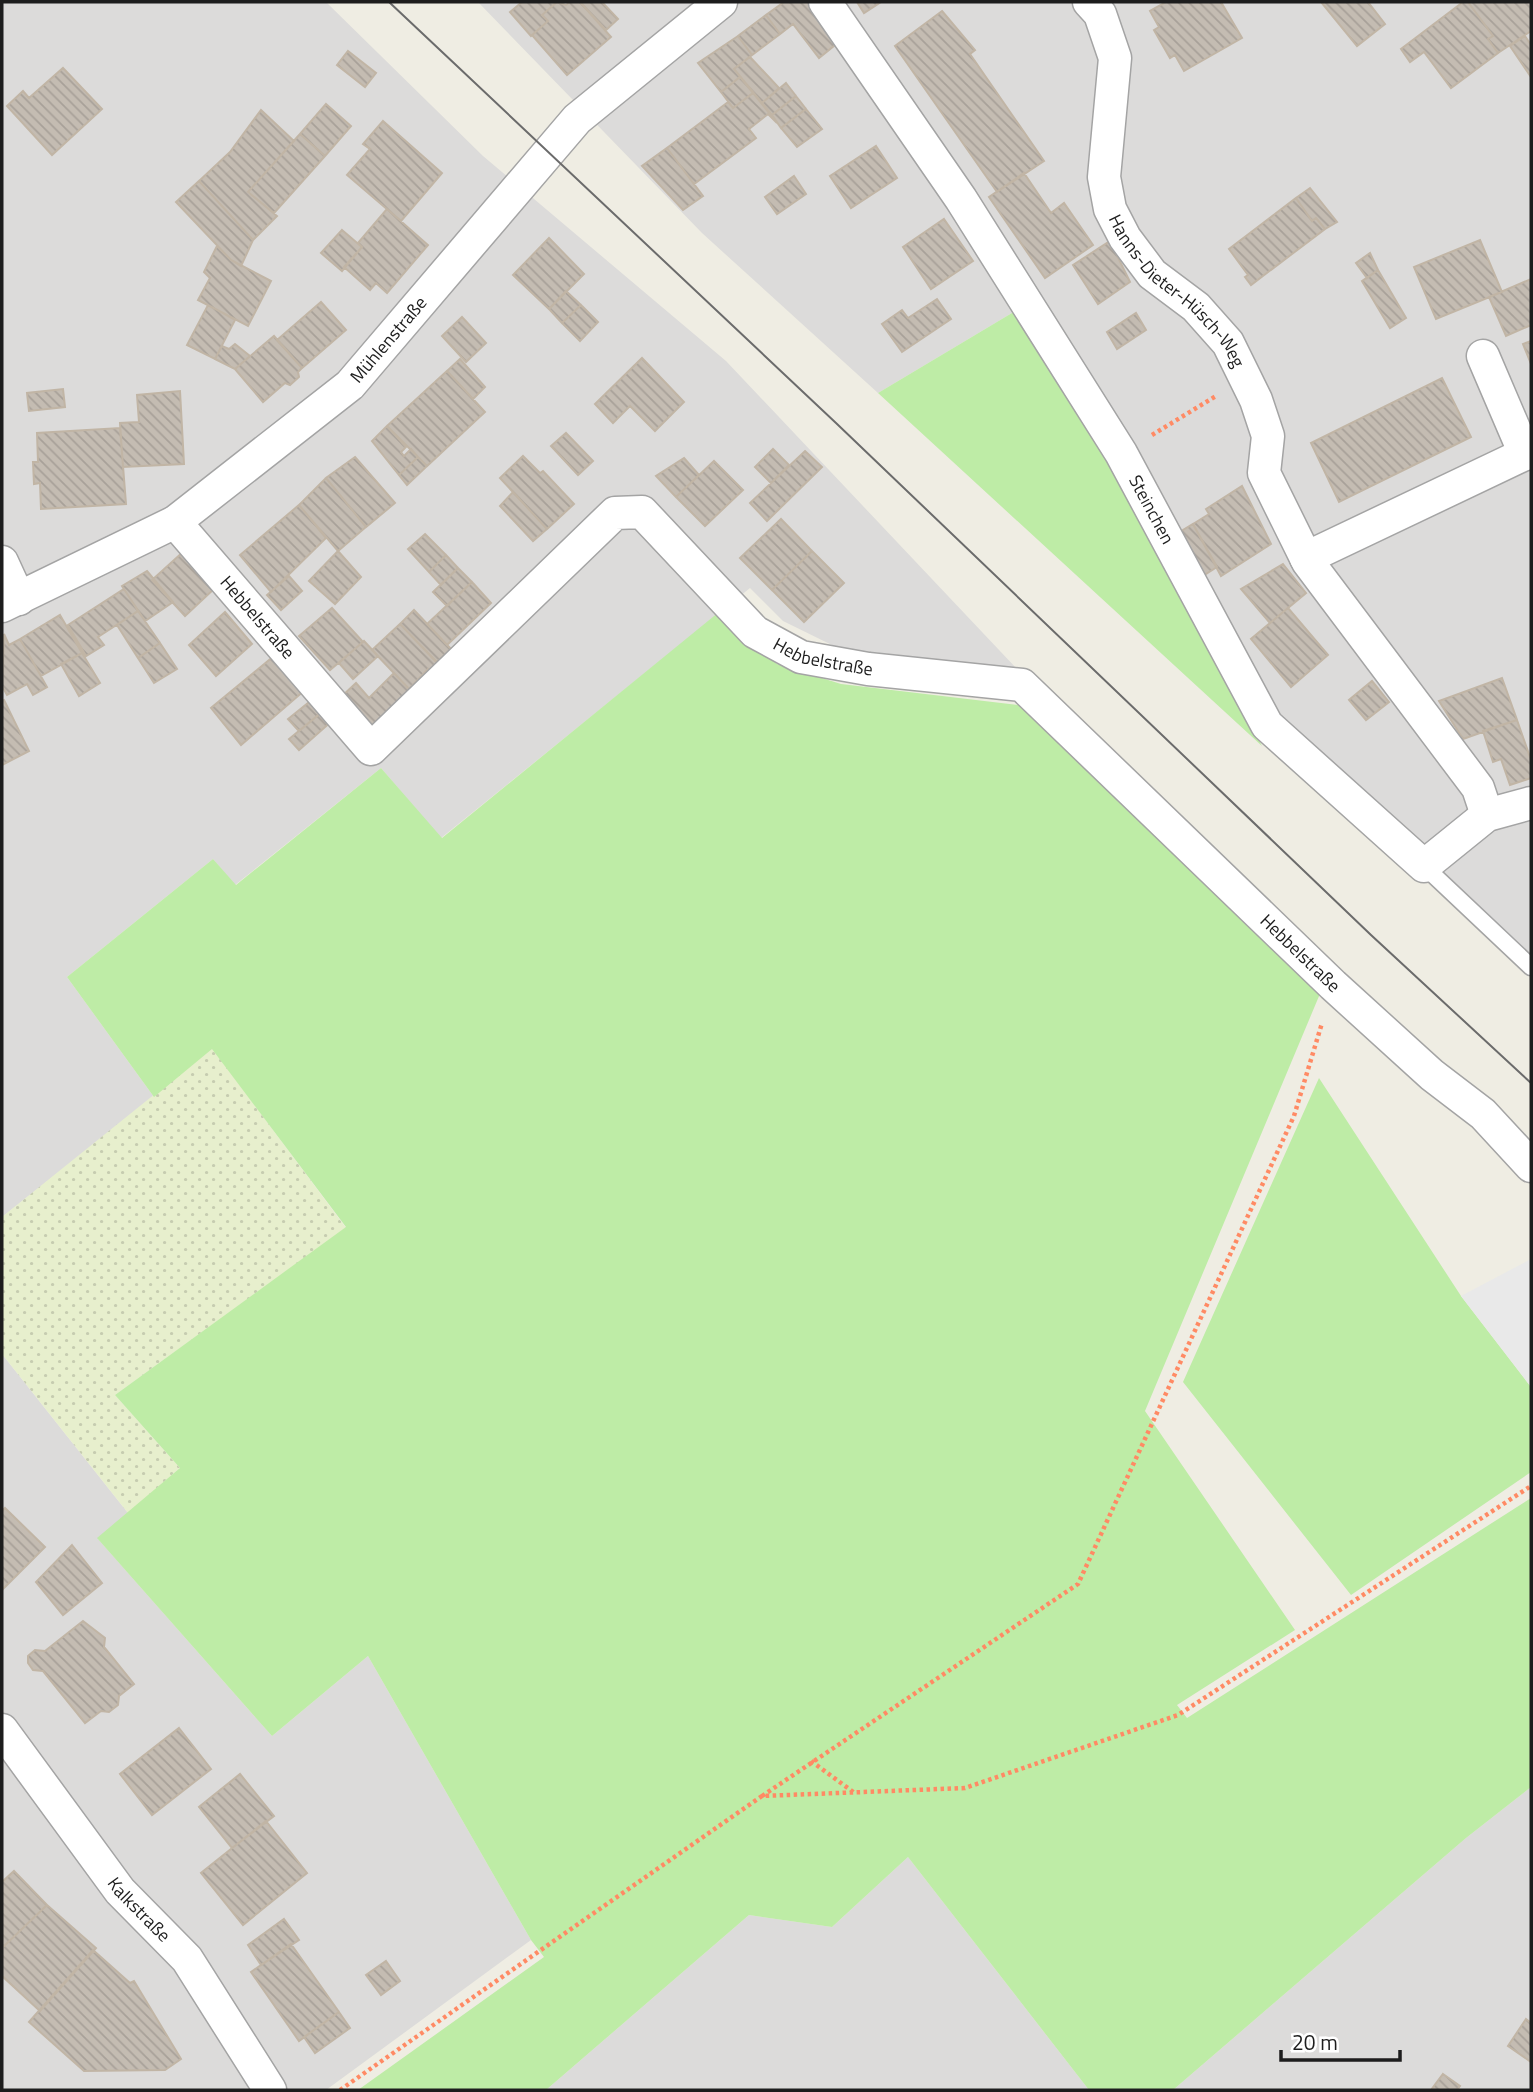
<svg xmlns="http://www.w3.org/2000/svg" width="1533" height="2092" font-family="'Titillium Web',sans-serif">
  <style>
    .residential { fill: #dcdbda }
    .farmland { fill: url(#farmland-dots) }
    .grass { fill: #beeca6 }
    .parking { fill: #e9e9e9 }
    .building { fill: url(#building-back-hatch); stroke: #c1b5a5; stroke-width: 2 }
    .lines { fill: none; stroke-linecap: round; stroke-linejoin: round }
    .lane-casing { stroke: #a4a4a4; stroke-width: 19 }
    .street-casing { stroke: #a4a4a4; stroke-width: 35 }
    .path { stroke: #ff8a64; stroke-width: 4.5; stroke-dasharray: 3.5 3.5; stroke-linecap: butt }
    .lane { stroke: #fff; stroke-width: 16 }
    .street { stroke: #fff; stroke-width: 32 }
    .tram { stroke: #6b6b6b; stroke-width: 2 }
    .labels { text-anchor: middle; stroke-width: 5; stroke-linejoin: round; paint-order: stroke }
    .street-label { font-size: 18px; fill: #1d1d1d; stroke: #fff }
  </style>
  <defs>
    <pattern id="farmland-dots" width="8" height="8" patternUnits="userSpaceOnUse" patternTransform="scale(1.75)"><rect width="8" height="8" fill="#e7efcd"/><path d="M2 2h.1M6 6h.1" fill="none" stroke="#c6ccb0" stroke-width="1.8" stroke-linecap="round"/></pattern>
    <pattern id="building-back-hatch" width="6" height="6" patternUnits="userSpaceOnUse" patternTransform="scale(1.75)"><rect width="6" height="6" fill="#c4bcb2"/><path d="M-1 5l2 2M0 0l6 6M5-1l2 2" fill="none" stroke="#a8a199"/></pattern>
  </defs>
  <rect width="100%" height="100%" fill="#efede3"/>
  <path class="residential" d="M 2,2 L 326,2 L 483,156 L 726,361 L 1017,669 L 838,648 L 783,621 L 750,588 L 441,838 L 381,768 L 235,885 L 213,859 L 67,977 L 154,1097 L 2,1217 Z
    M 478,2 L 1531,2 L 1531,955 L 1275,716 L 1142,459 L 1040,301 L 1017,310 L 878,393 L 702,233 Z
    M 2,1354 L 128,1513 L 98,1539 L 272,1736 L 368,1656 L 531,1940 L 326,2090 L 2,2090 Z
    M 1531,1787 L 1531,2090 L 1173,2090 L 1466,1838 Z
    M 908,1857 L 1089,2090 L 546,2090 L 749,1915 L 832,1927 Z"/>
  <path class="farmland" d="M 212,1048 L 346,1228 L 115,1395 L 180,1468 L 128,1513 L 2,1354 L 2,1217 Z"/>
  <path class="grass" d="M 1017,310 L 1116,471 L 1262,746 L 878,393 Z
    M 719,612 L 777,664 L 841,684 L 1026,706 L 1322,989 L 1145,1411 L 1295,1630 L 1177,1705 L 1187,1718 L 1531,1498 L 1531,1787 L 1466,1838 L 1173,2090 L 1089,2090 L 908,1857 L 832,1927 L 749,1915 L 546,2090 L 358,2090 L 544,1957 L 531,1940 L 368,1656 L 272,1736 L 97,1538 L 180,1468 L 115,1395 L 346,1227 L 212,1049 L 154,1097 L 67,977 L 213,859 L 236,885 L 381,768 L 442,838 Z
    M 1319,1078 L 1461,1296 L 1531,1387 L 1531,1472 L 1351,1595 L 1183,1382 Z"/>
  <path class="parking" d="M 1531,1259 L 1531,1387 L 1461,1296 Z"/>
  <path class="building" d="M 522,2 L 557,2 L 542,15 L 548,21 L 531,36 L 510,12 Z
    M 557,2 L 566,5 L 570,2 L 580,2 L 611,37 L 567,75 L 532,35 L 548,21 L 542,15 Z
    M 580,2 L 602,2 L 618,19 L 606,30 Z
    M 784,2 L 811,2 L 840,41 L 819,58 L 793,24 L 780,34 L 766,15 Z
    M 857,2 L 881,2 L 864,13 Z
    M 1166,2 L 1221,2 L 1242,38 L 1184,71 L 1175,55 L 1170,58 L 1154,30 L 1159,27 L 1150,11 Z
    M 1321,2 L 1368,2 L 1385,24 L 1357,46 Z
    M 1463,2 L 1468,2 L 1493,36 L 1488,39 L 1498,53 L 1451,88 L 1424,52 L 1410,62 L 1401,49 Z
    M 1468,2 L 1531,2 L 1531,31 L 1498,53 L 1488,39 L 1493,36 Z
    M 942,11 L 975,50 L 970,54 L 1044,161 L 997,192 L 895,46 Z
    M 766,15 L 780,34 L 752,55 L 738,36 Z
    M 738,36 L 752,55 L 734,69 L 740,77 L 721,92 L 698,63 Z
    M 1525,36 L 1531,45 L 1531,77 L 1510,46 Z
    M 348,51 L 376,73 L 365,87 L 337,65 Z
    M 750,57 L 779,88 L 762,103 L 734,69 Z
    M 63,68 L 102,109 L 52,155 L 7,106 L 23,91 L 29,98 Z
    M 740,77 L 753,93 L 733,108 L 721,92 Z
    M 786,83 L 796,96 L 772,115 L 762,103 Z
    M 753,93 L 777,123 L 768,114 L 749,129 L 756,138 L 694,184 L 667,148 L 728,102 L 733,108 Z
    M 796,96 L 806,109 L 781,128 L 772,115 Z
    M 326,104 L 351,126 L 325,156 L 300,134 Z
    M 806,109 L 822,129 L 797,147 L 781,128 Z
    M 261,110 L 294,141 L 248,192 L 277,216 L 253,240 L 199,181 L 230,152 Z
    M 383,121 L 442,173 L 401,221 L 347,175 L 370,149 L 363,144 Z
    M 300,134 L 325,156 L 274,213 L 248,192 Z
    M 876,146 L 897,178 L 851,208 L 830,176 Z
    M 667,148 L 703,196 L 683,210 L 642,166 Z
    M 1024,173 L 1051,213 L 1064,203 L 1093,245 L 1045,278 L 989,197 Z
    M 794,176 L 806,194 L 777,214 L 765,197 Z
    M 199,181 L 253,240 L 241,266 L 231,260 L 176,202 Z
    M 1310,188 L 1337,222 L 1325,229 L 1316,218 L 1312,221 L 1296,198 Z
    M 1296,198 L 1312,221 L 1316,218 L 1325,229 L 1251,285 L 1245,277 L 1248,275 L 1229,249 Z
    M 387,209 L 428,245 L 387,293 L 376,283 L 370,290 L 344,267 L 362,247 L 358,243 Z
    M 944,219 L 973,261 L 931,289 L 903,247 Z
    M 342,230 L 362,247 L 342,271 L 321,253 Z
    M 549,238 L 584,274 L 549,309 L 513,275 Z
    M 1480,240 L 1502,292 L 1436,319 L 1414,267 Z
    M 1110,241 L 1130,282 L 1098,304 L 1073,265 Z
    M 217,246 L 231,260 L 271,281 L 248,326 L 198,300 L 210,278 L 204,272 Z
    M 1370,253 L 1378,270 L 1367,278 L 1356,263 Z
    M 1378,270 L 1406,318 L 1390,328 L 1362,281 Z
    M 1531,279 L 1531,325 L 1506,336 L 1489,297 Z
    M 566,291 L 581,305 L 562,323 L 549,309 Z
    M 937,299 L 951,319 L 902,352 L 882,324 L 902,310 L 908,318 Z
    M 321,302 L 346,330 L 302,368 L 277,340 Z
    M 208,305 L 235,320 L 215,359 L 187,345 Z
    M 581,305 L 598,322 L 580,341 L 562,323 Z
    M 1136,313 L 1146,330 L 1117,349 L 1107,332 Z
    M 462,317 L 486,343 L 466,362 L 442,336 Z
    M 274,336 L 302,368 L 298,372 L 299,377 L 290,385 L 285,383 L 263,402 L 235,369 Z
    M 1531,341 L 1531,364 L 1523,344 Z
    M 235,344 L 250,356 L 235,369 L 215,359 L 222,346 L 229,349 Z
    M 642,358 L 684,402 L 655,431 L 630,406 L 613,423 L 595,404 Z
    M 460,359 L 485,387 L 473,399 L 447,371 Z
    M 447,371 L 485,412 L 427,466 L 387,426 Z
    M 1442,378 L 1471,437 L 1339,502 L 1311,443 Z
    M 63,389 L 65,407 L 29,411 L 27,393 Z
    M 180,391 L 184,464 L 123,467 L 120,423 L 139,422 L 137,395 Z
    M 387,426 L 406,447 L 401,452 L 404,456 L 411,449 L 418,457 L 399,475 L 372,441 Z
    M 120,428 L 126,504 L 41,509 L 40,483 L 34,484 L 33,462 L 38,462 L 37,433 Z
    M 566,433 L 593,461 L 578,475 L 551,446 Z
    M 773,449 L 789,465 L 771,483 L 755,467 Z
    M 805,451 L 822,467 L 767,521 L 750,503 Z
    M 523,456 L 540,473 L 543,471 L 574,504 L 547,529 L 500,478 Z
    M 355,457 L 395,503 L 366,527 L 326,478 Z
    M 418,457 L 427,466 L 407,485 L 399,475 Z
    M 684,458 L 699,475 L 676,497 L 656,476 Z
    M 714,461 L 743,490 L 705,526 L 676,497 Z
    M 326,478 L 366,527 L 338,551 L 299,505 Z
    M 1242,486 L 1271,544 L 1221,576 L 1193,524 L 1209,514 L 1206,509 Z
    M 513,492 L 547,529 L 533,541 L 500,506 Z
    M 299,505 L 326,538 L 271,592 L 240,555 Z
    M 781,519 L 812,551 L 772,590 L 740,558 Z
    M 1193,524 L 1217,567 L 1198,579 L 1173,536 Z
    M 425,534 L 446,555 L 429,572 L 408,549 Z
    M 338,551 L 361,577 L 335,604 L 309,581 Z
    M 812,551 L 844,583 L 804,622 L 772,590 Z
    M 183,552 L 215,588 L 185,616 L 152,580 Z
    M 446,555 L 458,568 L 441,585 L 429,572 Z
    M 1283,564 L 1306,593 L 1270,623 L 1241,589 Z
    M 458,568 L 472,582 L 447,606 L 433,592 Z
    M 147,571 L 173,602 L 145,621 L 122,586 Z
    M 289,576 L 302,591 L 281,610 L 267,595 Z
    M 472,582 L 491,603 L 447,645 L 427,624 Z
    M 124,589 L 138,611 L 98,637 L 104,645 L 86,656 L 68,625 Z
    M 332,608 L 363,642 L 330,670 L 299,636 Z
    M 1288,608 L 1328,655 L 1291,687 L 1251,639 Z
    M 414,610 L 451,649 L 437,662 L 400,624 Z
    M 138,611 L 160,643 L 138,658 L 117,625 Z
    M 225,612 L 252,644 L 216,676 L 189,645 Z
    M 60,615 L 82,653 L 41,676 L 20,639 Z
    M 400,624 L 440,666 L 432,673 L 428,669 L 409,689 L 372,650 Z
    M 4,634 L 9,645 L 20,639 L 47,687 L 33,695 L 27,684 L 7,695 L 2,686 Z
    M 364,641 L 378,656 L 353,679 L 339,663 Z
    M 160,643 L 177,669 L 154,683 L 138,658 Z
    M 82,653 L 100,683 L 79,696 L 61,664 Z
    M 274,656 L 305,690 L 241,745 L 211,708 Z
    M 394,673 L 412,692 L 370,732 L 342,696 L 356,683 L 369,698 Z
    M 1502,678 L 1517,720 L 1463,739 L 1439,701 Z
    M 1372,681 L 1389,702 L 1366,720 L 1349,700 Z
    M 313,699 L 323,711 L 299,731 L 288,719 Z
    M 4,700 L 29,751 L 2,765 L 2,701 Z
    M 323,711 L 333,720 L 299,750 L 289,739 Z
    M 1517,720 L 1531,760 L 1531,778 L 1510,785 L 1501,759 L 1493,762 L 1483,731 Z
    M 5,1508 L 45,1547 L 2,1590 L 2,1511 Z
    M 72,1545 L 102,1583 L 63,1615 L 36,1582 Z
    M 83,1621 L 105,1638 L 104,1647 L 134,1684 L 119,1696 L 118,1705 L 109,1712 L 101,1711 L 85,1723 L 43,1671 L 33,1670 L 28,1663 L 28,1656 L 35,1650 L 45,1651 Z
    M 179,1728 L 211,1769 L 152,1815 L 120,1774 Z
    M 240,1774 L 274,1816 L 232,1848 L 199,1807 Z
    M 266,1821 L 307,1873 L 243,1925 L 201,1873 Z
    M 14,1871 L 47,1905 L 2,1948 L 2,1882 Z
    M 47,1905 L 96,1948 L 40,2011 L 2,1976 L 2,1948 Z
    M 284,1919 L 299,1940 L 261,1965 L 248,1945 Z
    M 291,1944 L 339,2012 L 299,2041 L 251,1972 Z
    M 93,1950 L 130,1983 L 134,1981 L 181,2059 L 165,2070 L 84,2071 L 29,2022 Z
    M 386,1961 L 400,1981 L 381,1995 L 366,1975 Z
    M 339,2012 L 350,2028 L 315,2053 L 304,2037 Z
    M 1526,2019 L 1531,2023 L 1531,2062 L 1508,2046 Z
    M 1443,2074 L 1460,2086 L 1457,2090 L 1431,2090 Z"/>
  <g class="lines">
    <g class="lane-casing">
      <path id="lane" d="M 1424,866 L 1531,967"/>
    </g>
    <g class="street-casing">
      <g id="street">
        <path id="s1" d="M 825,2 L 961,199 L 1121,453 L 1267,725 L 1424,866 L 1487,815 L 1531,803"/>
        <path id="s2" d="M 1089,2 L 1100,14 L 1115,58 L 1104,177 L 1110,209 L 1125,238 L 1152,274 L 1196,307 L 1228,343 L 1256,400 L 1268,436 L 1264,473 L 1308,562 L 1478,788 L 1487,815"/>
        <path d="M 1483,356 L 1525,454"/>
        <path id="s3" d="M 175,522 L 371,749 L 615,513 L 642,512 L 755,632 L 801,657 L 868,669 L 1022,685 L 1333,985 L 1432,1075 L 1483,1114 L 1531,1166"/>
        <path d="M 1306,558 L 1531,451"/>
        <path d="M 2,562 L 19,599"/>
        <path id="s4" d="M 2,606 L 175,522 L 350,385 L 577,119 L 721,2"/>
        <path id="s5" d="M 2,1730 L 120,1891 L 187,1959 L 270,2090"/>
      </g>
    </g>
    <path class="path" d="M 1152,435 L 1216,396
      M 811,1761 L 856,1794
      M 762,1796 L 1078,1584 L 1294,1116 L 1322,1023
      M 340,2090 L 762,1796 L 965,1788 L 1178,1715 L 1531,1486"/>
    <use href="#lane" class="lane"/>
    <use href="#street" class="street"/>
    <path class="tram" d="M 389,2 L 836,423 L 1371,935 L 1531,1083"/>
  </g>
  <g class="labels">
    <g class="street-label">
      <text dy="6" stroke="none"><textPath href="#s2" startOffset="322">Hanns-Dieter-Hüsch-Weg</textPath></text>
      <text dy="6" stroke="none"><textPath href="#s4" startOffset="474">Mühlenstraße</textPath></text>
      <text dy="6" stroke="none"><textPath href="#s1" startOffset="604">Steinchen</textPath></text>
      <text dy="6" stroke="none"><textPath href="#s3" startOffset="126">Hebbelstraße</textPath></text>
      <text dy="6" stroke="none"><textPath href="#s3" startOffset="905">Hebbelstraße</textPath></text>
      <text dy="6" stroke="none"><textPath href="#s3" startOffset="1493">Hebbelstraße</textPath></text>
      <text dy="6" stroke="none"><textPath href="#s5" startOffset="226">Kalkstraße</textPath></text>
    </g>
  </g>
  <rect width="1533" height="2092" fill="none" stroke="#1d1d1d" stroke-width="7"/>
  <path d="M1281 2050v10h119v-10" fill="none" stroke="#1d1d1d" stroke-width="3.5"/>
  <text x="1292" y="2050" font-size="21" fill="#1d1d1d" stroke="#ffffff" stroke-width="5" paint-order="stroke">20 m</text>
</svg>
